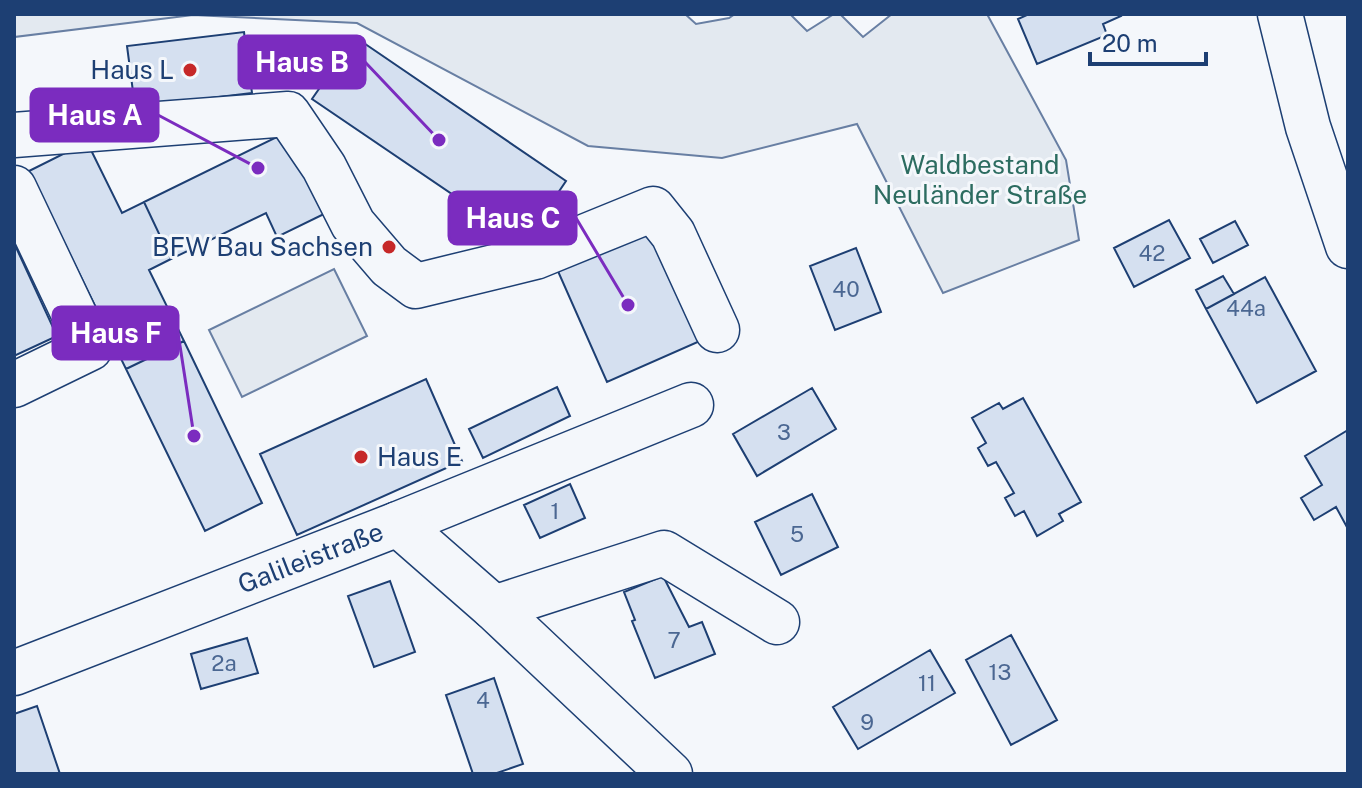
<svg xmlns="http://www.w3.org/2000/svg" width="1362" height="788" font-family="'Public Sans',sans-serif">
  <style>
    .green { fill: #e3e9f0; stroke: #687fa3; stroke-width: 2 }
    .building { fill: #d5e0f0; stroke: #1d3f73; stroke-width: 2 }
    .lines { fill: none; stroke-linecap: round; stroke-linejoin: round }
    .minor-casing { stroke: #1d3f73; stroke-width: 47 }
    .minor { stroke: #f4f7fb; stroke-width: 44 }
    .poi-dot { fill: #c62828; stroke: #f4f7fb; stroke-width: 3 }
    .labels { text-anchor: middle; stroke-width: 6; stroke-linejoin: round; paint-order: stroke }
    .number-label { font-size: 22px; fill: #4b6792 }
    .poi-label { font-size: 26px; fill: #1d3f73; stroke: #f4f7fb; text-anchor: end }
    .park-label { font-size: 26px; fill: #2c6c60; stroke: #f4f7fb }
    .street-label { font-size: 26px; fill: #1d3f73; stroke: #f4f7fb }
    .leader { fill: none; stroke: #7b2cbf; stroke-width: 3 }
    .callout-dot { fill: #7b2cbf; stroke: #f4f7fb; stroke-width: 3 }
    .callout { fill: #7b2cbf; stroke: #7b2cbf; stroke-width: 3 }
    .callout-label { font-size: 28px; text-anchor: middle; font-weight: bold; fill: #fff }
  </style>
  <rect width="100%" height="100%" fill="#f4f7fb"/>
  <path class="green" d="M 14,14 L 685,14 L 696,24 L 729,18 L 735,14 L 790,14 L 807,31 L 834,14 L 840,14 L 863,37 L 892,14 L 987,14 L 1066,160 L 1079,240 L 943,293 L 857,124 L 722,158 L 588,146 L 357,23 L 193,15 L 14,37 Z
    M 334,269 L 367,336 L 242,397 L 209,330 Z"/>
  <path class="building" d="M 1029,14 L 1120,14 L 1121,16 L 1103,24 L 1107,35 L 1037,64 L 1018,19 Z
    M 244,32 L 252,93 L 135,107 L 127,46 Z
    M 355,37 L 566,181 L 524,243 L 312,99 Z
    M 285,133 L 324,214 L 277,237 L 266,213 L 171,259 L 144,202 Z
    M 87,142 L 122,213 L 144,202 L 171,259 L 149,270 L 184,341 L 126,369 L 29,171 Z
    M 1169,220 L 1190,258 L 1134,287 L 1114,248 Z
    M 1235,221 L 1248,245 L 1213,263 L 1200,239 Z
    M 650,227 L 700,341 L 607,382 L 557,269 Z
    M 14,243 L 57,336 L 14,356 Z
    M 856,248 L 881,312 L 835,330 L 810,266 Z
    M 1223,276 L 1234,294 L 1206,309 L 1196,290 Z
    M 1265,277 L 1316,371 L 1257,403 L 1206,309 Z
    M 184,341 L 262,503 L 205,531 L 126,369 Z
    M 426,379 L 462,461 L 297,535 L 260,454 Z
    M 557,387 L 570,416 L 483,458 L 469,429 Z
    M 812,388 L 836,429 L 757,476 L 733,434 Z
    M 1023,398 L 1081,502 L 1059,514 L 1063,521 L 1037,536 L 1024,511 L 1015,516 L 1005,498 L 1014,493 L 996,462 L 988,466 L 978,448 L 986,443 L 972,418 L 999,403 L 1003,409 Z
    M 1348,430 L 1348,529 L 1336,507 L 1314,520 L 1301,498 L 1322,485 L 1305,456 Z
    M 570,484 L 585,518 L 540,538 L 524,505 Z
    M 812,494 L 838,547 L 781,575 L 755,522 Z
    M 663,576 L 689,627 L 702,622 L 715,654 L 655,678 L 632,621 L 635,620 L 624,592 Z
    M 390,581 L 415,652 L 374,667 L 348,596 Z
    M 1011,635 L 1057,720 L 1011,745 L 966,660 Z
    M 247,638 L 258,673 L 201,689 L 191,654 Z
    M 930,650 L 955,693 L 858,749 L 833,707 Z
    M 494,678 L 523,764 L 494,774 L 473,774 L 446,695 Z
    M 37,706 L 60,774 L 14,774 L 14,714 Z"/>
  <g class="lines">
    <g class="minor-casing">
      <g id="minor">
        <path d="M 1280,14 L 1308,127 L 1348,246"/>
        <path d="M 14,135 L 288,114 L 324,167 L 353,224 L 389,266 L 416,286 L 535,257 L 653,209 L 673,234 L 717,330"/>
        <path d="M 14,188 L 90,348 L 14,385"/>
        <path d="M 398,524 L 691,405"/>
        <path d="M 494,608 L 664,553 L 777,622"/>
        <path id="s1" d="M 14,673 L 398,524 L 494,608 L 670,774"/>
      </g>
    </g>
    <use href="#minor" class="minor"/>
  </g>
  <g class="poi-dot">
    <circle cx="190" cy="70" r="8"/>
    <circle cx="389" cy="247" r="8"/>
    <circle cx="361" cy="457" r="8"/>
  </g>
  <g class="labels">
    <g class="number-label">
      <text x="1152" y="261">42</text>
      <text x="846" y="297">40</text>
      <text x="1246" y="316">44a</text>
      <text x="784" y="440">3</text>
      <text x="555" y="519">1</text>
      <text x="797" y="542">5</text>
      <text x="674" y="648">7</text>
      <text x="224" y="671">2a</text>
      <text x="1000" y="680">13</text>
      <text x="927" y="691">11</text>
      <text x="483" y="708">4</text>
      <text x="867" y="730">9</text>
    </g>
    <g class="poi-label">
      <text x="174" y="79">Haus L</text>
      <text x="373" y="256">BFW Bau Sachsen</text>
      <text x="377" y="466" text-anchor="start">Haus E</text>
    </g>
    <g class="park-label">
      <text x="980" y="174">Waldbestand<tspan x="980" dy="30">Neuländer Straße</tspan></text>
    </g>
    <g class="street-label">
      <text dy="9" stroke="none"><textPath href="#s1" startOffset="318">Galileistraße</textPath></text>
    </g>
  </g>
  <path class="leader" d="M439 140L365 62M258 168L158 115M628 305L576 218M194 436L178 333"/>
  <g class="callout-dot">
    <circle cx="439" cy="140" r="8"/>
    <circle cx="258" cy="168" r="8"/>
    <circle cx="628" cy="305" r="8"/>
    <circle cx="194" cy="436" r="8"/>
  </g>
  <g class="callout">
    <rect x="239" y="36" width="126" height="52" rx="8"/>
    <rect x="31" y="89" width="127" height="52" rx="8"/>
    <rect x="449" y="192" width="127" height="52" rx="8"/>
    <rect x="53" y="307" width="125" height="52" rx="8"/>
  </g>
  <g class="callout-label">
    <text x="302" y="72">Haus B</text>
    <text x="95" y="125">Haus A</text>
    <text x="513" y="228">Haus C</text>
    <text x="116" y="343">Haus F</text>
  </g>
  <rect width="1362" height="788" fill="none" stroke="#1d3f73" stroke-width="32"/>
  <path d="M1090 52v12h116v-12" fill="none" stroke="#1d3f73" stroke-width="4"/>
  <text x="1102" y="52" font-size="24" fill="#1d3f73" stroke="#f4f7fb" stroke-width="6" paint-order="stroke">20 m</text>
</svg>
